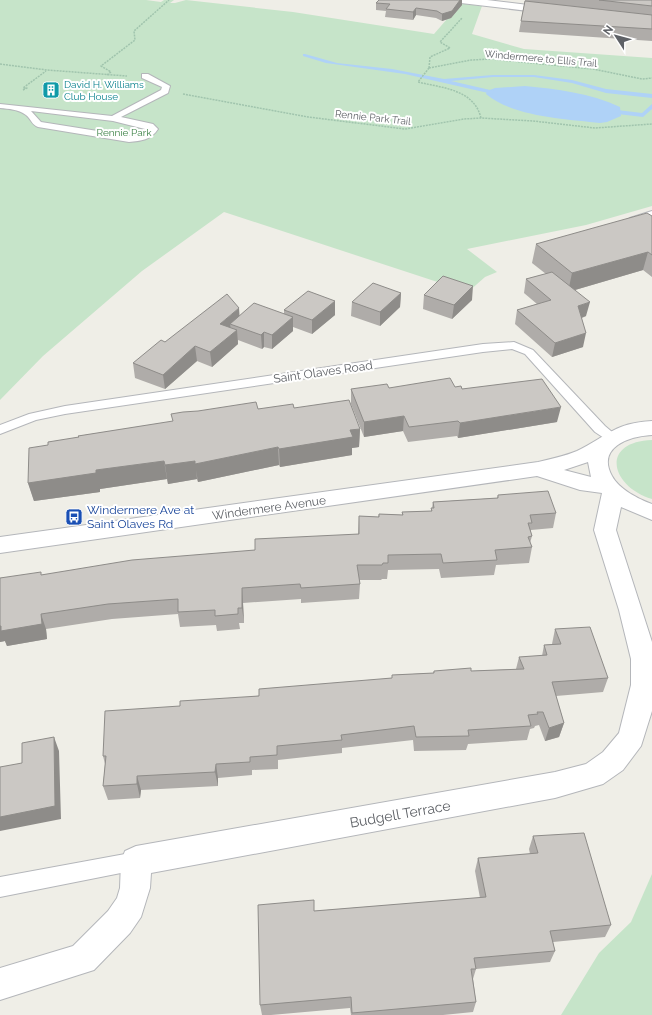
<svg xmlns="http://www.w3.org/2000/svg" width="652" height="1015" font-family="Raleway,sans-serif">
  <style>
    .green { fill: #c6e4c9 }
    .water { fill: #afd2f7 }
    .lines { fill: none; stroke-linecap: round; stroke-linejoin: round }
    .stream { fill: #afd2f7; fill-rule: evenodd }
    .service-casing { stroke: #b4b6ba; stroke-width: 2 }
    .minor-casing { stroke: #b4b6ba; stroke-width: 2 }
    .path { stroke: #a0c4ad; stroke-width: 1.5; stroke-dasharray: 2 1; stroke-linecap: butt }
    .service { fill: #fff; fill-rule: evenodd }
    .minor { fill: #fff; fill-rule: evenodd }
    .wall { fill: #afaca9 }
    .shaded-wall { fill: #8e8c89 }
    .building { fill: #cbc8c4; stroke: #8e8c89 }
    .labels { text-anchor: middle; stroke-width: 4; stroke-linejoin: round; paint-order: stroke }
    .far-street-label { font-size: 10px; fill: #5e6166; stroke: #fff }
    .far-culture-label { font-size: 10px; fill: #0d838f; stroke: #fff; text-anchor: start }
    .far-park-label { font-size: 10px; fill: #3f8448; stroke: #fff }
    .street-label { font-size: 12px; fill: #5e6166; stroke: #fff }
    .transit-label { font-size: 12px; fill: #164399; stroke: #fff; text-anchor: start }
    .near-street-label { font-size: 14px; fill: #5e6166; stroke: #fff }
  </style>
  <rect width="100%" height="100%" fill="#efeee7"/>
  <path class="green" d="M 0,0 L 146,0 L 161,2 L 164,0 L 174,0 L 170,3 L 175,3 L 186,0 L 293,12 L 434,34 L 447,19 L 457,3 L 482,6 L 472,34 L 524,49 L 652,58 L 652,206 L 586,225 L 467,249 L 497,272 L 485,277 L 468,292 L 224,212 L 142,271 L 43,356 L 0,400 Z
    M 652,440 L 652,499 C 611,487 599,442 652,440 Z
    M 652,874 L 652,1015 L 561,1015 L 599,953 L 631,922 Z"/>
  <path class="water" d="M 525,86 C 556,89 591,93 620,107 L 621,116 L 607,122 L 600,123 C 566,119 513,117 486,94 L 487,91 L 495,88 Z"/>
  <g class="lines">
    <path class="stream" d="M 305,54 L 337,63 L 392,69 L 444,79 L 493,75 L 534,75 L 572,80 L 606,89 L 652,94 L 652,98 L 606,93 L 572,83 L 534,77 L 493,77 L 451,81 L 499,92 L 500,93 L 497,95 L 405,74 L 326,63 L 303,56 L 303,54 Z
      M 652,104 L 652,109 L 643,117 L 609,113 L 606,111 L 609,109 L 642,113 Z"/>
    <g class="service-casing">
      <path id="service" d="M 142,74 L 148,74 L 170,86 L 168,93 L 121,117 L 153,124 L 158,129 C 151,140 141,141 129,142 L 38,127 C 32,125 31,119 26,115 C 18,109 9,109 0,108 L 0,104 L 112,116 L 161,90 L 162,87 L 142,78 ZM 31,111 L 113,121 L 149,130 L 141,135 L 129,136 L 41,122 Z
        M 652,211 L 652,217 L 641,221 L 652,228 L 652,236 L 628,220 L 630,218 Z
        M 514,342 L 533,350 L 605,426 L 618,437 L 617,440 L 607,440 L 595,432 L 525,354 L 512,349 L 483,352 L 65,414 L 36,420 L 0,434 L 0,425 L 29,414 L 65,406 L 483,344 Z
        M 136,852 L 143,854 L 146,861 L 143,868 L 136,870 L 0,897 L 0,877 Z"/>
    </g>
    <g class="minor-casing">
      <path id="minor" d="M 456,0 L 487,0 L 553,8 L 558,11 L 553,14 L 461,3 Z
        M 652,421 L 652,435 C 630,436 596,447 612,476 C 619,489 638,499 652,504 L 652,520 L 621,507 L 616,530 L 652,642 L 652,711 L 641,746 L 623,770 L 603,784 L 555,798 L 151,873 L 150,888 L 141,917 L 130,933 L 94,970 L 0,1000 L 0,968 L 73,946 L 108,911 L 117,898 L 120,888 L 121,861 L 125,851 L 136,846 L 555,772 L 586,764 L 603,752 L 619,733 L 631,685 L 631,659 L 619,610 L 594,530 L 602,493 L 580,490 L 537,476 L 0,553 L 0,537 L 538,462 C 551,459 565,456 577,451 C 608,436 614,423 652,421 ZM 588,462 L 591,477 L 564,470 Z"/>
    </g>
    <path class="path" d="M 0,64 L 47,70 L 127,76
      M 429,68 L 471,60 L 491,59 L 593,69 L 642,79 L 652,78
      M 429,68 L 418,82 C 442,88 474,89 481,118
      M 429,68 L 430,57 L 450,48 L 440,42 L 462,18
      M 107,75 L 111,72 L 101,66 L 135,40 L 134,31 L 169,0
      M 23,90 L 27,88 L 23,88 L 46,71
      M 183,94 L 308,117 L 405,129 L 464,119 L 481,118 L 533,121 L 595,128 L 652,124"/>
    <use href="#service" class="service"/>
    <use href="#minor" class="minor"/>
  </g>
  <path class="wall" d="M 379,0 L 462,0 L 462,5 L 451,18 L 442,21 L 436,18 L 416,15 L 413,20 L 385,17 L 386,11 L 376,10 L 376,3 Z
    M 525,0 L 652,0 L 652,41 L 519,32 L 521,21 Z
    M 652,216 L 652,277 L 643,270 L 575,290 L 586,316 L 582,318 L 583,347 L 552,357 L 515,324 L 517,310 L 537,304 L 524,293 L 526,279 L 546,274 L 532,263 L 536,244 Z
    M 401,293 L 400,307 L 380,326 L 351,316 L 352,302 Z
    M 424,295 L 472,300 L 452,319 L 423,309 Z
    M 335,301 L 335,315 L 312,334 L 293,327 L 293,331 L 272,349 L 264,347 L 262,349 L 238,340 L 238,344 L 212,367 L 197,361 L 165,389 L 135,378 L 133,363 L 165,342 L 239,316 L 284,314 L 284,310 Z
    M 455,387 L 462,389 L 557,422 L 458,438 L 457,436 L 408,442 L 403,431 L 364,437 L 351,404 L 351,389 Z
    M 294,408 L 360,429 L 359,447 L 352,448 L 352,455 L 280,467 L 279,465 L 198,482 L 197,479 L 168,484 L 167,479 L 100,489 L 100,492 L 34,501 L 28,483 L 48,445 L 79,438 L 78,436 L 258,409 Z
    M 498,495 L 556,513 L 553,528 L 531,530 L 531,532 L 532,536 L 530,543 L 532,547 L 529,563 L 496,565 L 494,575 L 441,578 L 439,569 L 388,570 L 387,579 L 382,579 L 381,580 L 359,580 L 360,584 L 359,599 L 301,603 L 301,599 L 243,603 L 244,623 L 239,623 L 240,629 L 217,631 L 216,625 L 180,627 L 178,614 L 112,619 L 46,629 L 47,639 L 7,646 L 5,641 L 0,642 L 0,578 L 42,575 L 255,550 L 358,534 L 359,516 L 378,517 L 379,514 L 402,515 L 402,512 L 431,511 L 431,508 L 432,508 L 433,502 L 497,498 Z
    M 555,629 L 608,678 L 603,692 L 556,696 L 564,723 L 559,737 L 545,741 L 539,725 L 535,726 L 534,728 L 530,729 L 527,740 L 468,744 L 466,750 L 414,751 L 413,740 L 342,748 L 342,753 L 278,760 L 278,769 L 252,770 L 252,775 L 218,778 L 218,786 L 141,790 L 140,798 L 108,800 L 103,786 L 105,764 L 103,756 L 180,706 L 392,678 L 392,675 L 433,673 L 434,671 L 471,671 L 516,669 L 519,657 L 542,656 L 544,645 L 552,644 Z
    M 533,836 L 611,925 L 605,937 L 553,942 L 555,951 L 550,962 L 476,969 L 473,979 L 476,1002 L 473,1012 L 443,1015 L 351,1015 L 350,1008 L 271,1015 L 262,1015 L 260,1005 L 314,911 L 480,898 L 475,871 L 478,858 L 530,854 L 529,849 Z"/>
  <path class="shaded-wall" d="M 460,0 L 462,0 L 462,5 L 451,18 L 442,21 L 442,14 Z
    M 416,8 L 416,15 L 413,20 L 413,12 Z
    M 648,252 L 643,270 L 568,292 L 572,273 Z
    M 473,286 L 472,300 L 452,319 L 454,305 Z
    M 401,293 L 400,307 L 380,326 L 380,312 Z
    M 335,301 L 335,315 L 312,334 L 312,320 Z
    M 590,302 L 586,316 L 575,320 L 578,306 Z
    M 239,308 L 240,322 L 230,324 L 231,330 L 220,324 Z
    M 293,317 L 293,331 L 272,349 L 272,335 Z
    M 237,330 L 238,344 L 212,367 L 210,352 Z
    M 264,332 L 264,347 L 262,349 L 261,335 Z
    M 586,333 L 583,347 L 552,357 L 555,343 Z
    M 195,346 L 197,361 L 165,389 L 163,375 Z
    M 561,407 L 557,422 L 458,438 L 460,423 Z
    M 404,416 L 403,431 L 364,437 L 364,422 Z
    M 360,429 L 359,447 L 352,448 L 352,455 L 280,467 L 279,449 L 350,430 Z
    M 278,447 L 279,465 L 198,482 L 195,464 Z
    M 164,461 L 167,479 L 100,489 L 100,492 L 34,501 L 28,483 L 96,470 Z
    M 195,461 L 197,479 L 168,484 L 165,465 Z
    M 242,588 L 243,603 L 244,623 L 242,608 Z
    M 41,614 L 46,629 L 47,639 L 7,646 L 5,641 L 0,642 L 0,626 Z
    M 564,723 L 559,737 L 545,741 L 549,728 Z
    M 54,737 L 59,751 L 61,819 L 0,831 L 0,817 Z
    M 216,764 L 218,778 L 218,786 L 215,772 Z
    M 137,776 L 141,790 L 140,798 L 137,784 Z"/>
  <path class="building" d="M 379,0 L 460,0 L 452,11 L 442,14 L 437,11 L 416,8 L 413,12 L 386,9 L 390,4 L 376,3 Z
    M 599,0 L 652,0 L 652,6 Z
    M 525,1 L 652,15 L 652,29 L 521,21 Z
    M 647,213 L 652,216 L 652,255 L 648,252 L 572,273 L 536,244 Z
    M 552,272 L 590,302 L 578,306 L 586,333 L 555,343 L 517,310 L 551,300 L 526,279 Z
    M 443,276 L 473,286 L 454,305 L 424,295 Z
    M 373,283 L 401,293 L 380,312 L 352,302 Z
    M 308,291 L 335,301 L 312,320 L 284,310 Z
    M 227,294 L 239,308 L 220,324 L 237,330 L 210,352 L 195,346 L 163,375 L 133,363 L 161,340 L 165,342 Z
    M 254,303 L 293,317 L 272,335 L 264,332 L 261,335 L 230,324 Z
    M 450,378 L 455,387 L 461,386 L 462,389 L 542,379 L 561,407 L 460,423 L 458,421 L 409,427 L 404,416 L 364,422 L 351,389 L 387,384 L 389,388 Z
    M 349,400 L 360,429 L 350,430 L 353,437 L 279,449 L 278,447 L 195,464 L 195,461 L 165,465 L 164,461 L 96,470 L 96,473 L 28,483 L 29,448 L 48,445 L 48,442 L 79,437 L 78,436 L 173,421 L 171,414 L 183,412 L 198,411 L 256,402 L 258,409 L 293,404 L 294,408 Z
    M 548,491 L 556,513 L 530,515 L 532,523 L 528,523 L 532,536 L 528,537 L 532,547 L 495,550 L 497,560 L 443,563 L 441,554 L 388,555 L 388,563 L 383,563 L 382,565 L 357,565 L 360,584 L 301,588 L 300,584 L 242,588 L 242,608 L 238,608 L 238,614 L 215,616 L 215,610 L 178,612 L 178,599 L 108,604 L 41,614 L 42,624 L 1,631 L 1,626 L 0,626 L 0,578 L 41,572 L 41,575 L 132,560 L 255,550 L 255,539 L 359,534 L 359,516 L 379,517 L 379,514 L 403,515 L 402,512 L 432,511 L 431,508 L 434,508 L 433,502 L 498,498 L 498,495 Z
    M 590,627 L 608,678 L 552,682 L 564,723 L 549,728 L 543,712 L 537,712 L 538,714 L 528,715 L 531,726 L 468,730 L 469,736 L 416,737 L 414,726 L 341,735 L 342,740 L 277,746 L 277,755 L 250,757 L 250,762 L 216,764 L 215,772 L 137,776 L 137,784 L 103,786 L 106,756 L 103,756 L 105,711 L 180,706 L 180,701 L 259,696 L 259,689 L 392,678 L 392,675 L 434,673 L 434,671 L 471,668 L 471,671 L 524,669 L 519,657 L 547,655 L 544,645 L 561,644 L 555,629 Z
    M 54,737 L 55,806 L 0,817 L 0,767 L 22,763 L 22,743 Z
    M 584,833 L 611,925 L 550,931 L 555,951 L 474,958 L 476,969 L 471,969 L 476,1002 L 352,1013 L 351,997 L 260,1005 L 258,905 L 314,900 L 314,911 L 486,897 L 478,858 L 538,853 L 533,836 Z"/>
  <defs>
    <g id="building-square" transform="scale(0.9)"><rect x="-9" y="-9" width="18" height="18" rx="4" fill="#0f9aa8" stroke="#fff"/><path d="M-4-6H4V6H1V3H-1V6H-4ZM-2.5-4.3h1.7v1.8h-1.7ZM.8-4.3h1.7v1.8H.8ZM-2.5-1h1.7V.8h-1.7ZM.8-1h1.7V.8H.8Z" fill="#fff"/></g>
    <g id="bus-square" transform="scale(0.9)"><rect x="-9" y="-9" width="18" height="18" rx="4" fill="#1a4fb4" stroke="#fff"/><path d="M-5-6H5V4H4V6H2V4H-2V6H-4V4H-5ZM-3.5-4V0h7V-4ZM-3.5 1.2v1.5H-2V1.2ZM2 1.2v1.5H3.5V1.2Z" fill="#fff"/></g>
  </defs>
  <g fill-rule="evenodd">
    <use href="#building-square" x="51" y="90"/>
    <use href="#bus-square" x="74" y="517"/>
  </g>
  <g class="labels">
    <g class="far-street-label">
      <text transform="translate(541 58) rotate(5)" y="4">Windermere to Ellis Trail</text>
      <text transform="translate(373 117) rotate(6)" y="4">Rennie Park Trail</text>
    </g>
    <g class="far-culture-label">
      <text x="64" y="88">David H. Williams<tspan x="64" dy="12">Club House</tspan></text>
    </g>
    <g class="far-park-label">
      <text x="124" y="136">Rennie Park</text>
    </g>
    <g class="street-label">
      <text transform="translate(323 372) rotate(-8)" y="4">Saint Olaves Road</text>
      <text transform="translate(269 508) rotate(-8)" y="4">Windermere Avenue</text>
    </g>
    <g class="transit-label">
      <text x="87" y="514">Windermere Ave at<tspan x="87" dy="14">Saint Olaves Rd</tspan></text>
    </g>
    <g class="near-street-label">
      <text transform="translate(400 814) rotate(-10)" y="5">Budgell Terrace</text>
    </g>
  </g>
  <g transform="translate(616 36) rotate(306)" stroke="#ffffff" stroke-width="3" paint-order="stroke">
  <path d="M0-3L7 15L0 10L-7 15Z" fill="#5e6166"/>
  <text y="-6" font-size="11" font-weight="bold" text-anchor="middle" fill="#5e6166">N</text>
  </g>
</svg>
